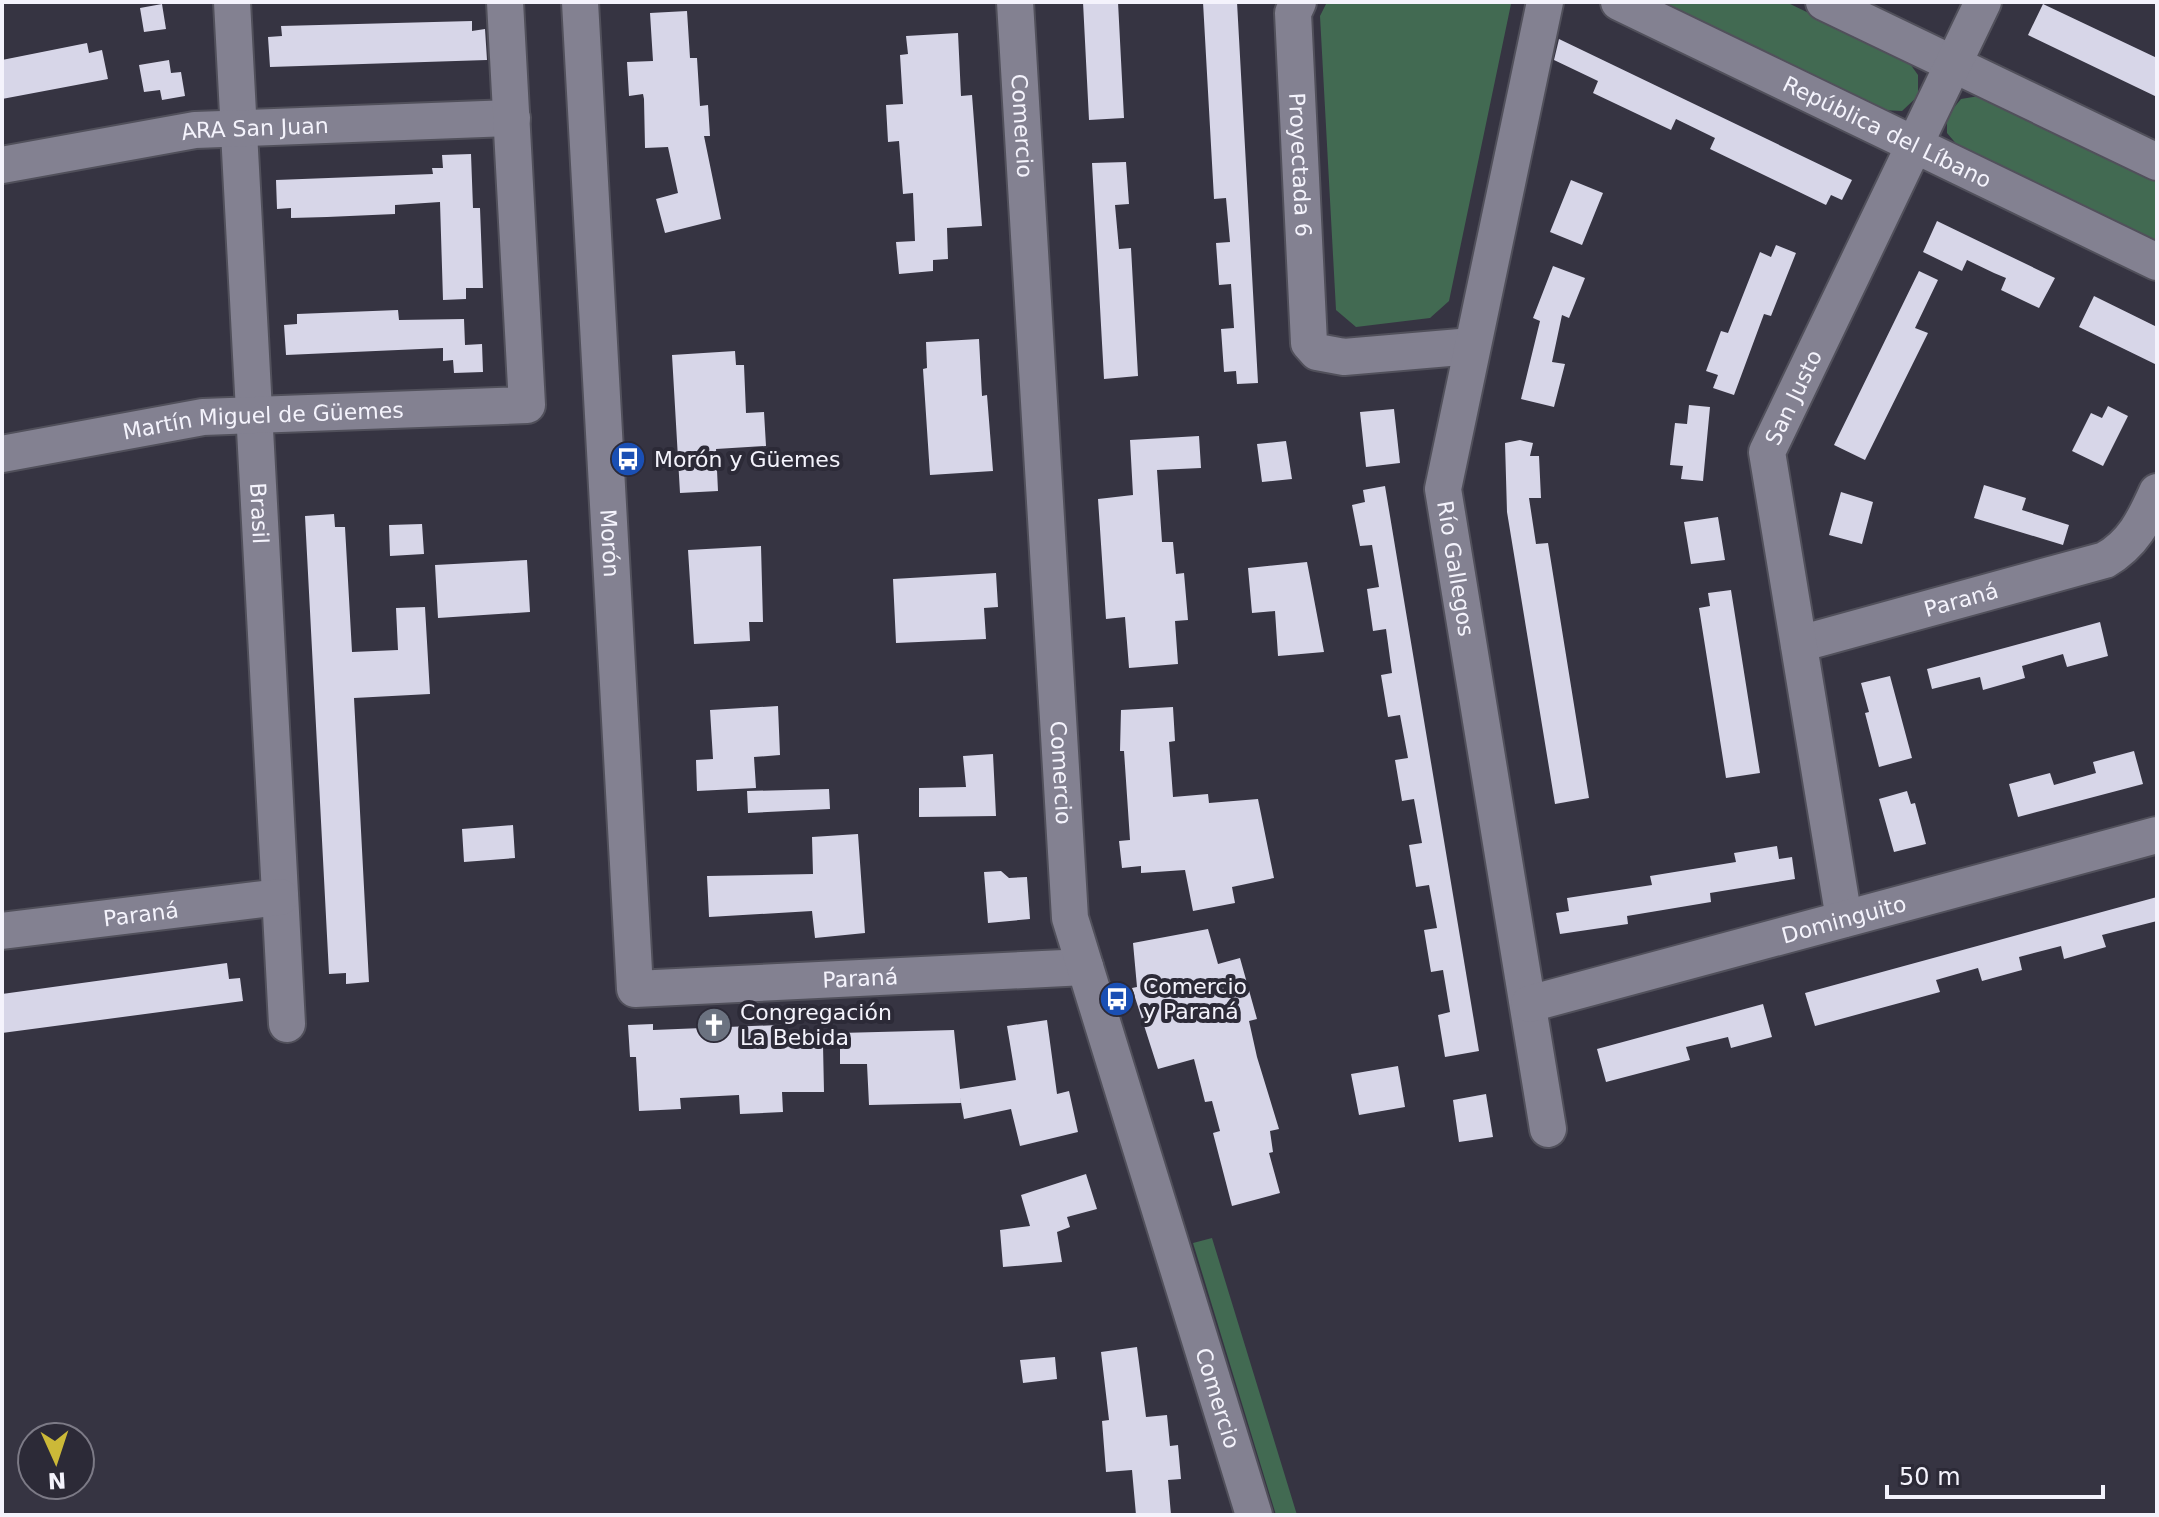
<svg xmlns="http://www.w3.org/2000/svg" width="2159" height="1517" font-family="'DejaVu Sans',sans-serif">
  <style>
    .green { fill: #426a52 }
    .building { fill: #d7d6e8 }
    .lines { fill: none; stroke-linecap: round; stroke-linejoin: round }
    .minor-casing { stroke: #51505b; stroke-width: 40 }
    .minor { stroke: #838191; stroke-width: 36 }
    .labels { text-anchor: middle; stroke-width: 8; stroke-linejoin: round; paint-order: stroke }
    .street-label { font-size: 22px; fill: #f4f3fc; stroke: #2c2a37 }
    .poi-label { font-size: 22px; fill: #f4f3fc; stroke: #2c2a37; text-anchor: start }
  </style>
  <rect width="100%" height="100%" fill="#363442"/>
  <path class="green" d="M 1327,2 L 1511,4 L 1449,301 L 1430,318 L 1356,327 L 1336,310 L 1320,16 Z
    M 1656,2 L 1786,2 L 1908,61 L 1918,75 L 1918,96 L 1902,111 L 1882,110 Z
    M 1979,96 L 2157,181 L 2157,243 L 1959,147 L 1947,133 L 1947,116 L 1961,99 Z
    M 1212,1238 L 1297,1515 L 1276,1515 L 1193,1243 Z"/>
  <path class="building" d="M 1083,2 L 1118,2 L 1124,118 L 1089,120 Z
    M 1203,2 L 1237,2 L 1258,383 L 1237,384 L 1236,371 L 1224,372 L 1221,329 L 1234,328 L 1231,284 L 1219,285 L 1216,243 L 1230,242 L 1226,198 L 1214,199 Z
    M 162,4 L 166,29 L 144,32 L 140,8 Z
    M 2043,4 L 2157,58 L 2157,97 L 2028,35 Z
    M 687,11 L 690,58 L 697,58 L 700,106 L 708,105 L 710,136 L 704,136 L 721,219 L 665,233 L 656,199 L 678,193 L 668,147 L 645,148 L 644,99 L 643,94 L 629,96 L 627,62 L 653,61 L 650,13 Z
    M 472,21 L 472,31 L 485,29 L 487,60 L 270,67 L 268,37 L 282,36 L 281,26 Z
    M 958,33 L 961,96 L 972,95 L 982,226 L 947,228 L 948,259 L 933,260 L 933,271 L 899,274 L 896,242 L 915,241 L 913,193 L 903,194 L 899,141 L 888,142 L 886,105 L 903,104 L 900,55 L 908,54 L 906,36 Z
    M 1559,39 L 1852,180 L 1842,200 L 1831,195 L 1826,205 L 1710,149 L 1715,138 L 1676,119 L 1671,130 L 1593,93 L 1598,81 L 1554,60 Z
    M 87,43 L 89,53 L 102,50 L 108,79 L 2,99 L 2,60 Z
    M 169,60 L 171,73 L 181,72 L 185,96 L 162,100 L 160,90 L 144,92 L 139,65 Z
    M 471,154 L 473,208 L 480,208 L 483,288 L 466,288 L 466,299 L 443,300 L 440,202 L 395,205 L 395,214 L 327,217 L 291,218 L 291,208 L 277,209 L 276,180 L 433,174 L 432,168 L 443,168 L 442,155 Z
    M 1126,162 L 1129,204 L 1115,205 L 1119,249 L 1131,248 L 1138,376 L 1104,379 L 1092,163 Z
    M 1571,180 L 1603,193 L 1582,245 L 1550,232 Z
    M 1937,221 L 2055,278 L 2039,308 L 2001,290 L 2006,278 L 1994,273 L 1967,260 L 1962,271 L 1923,252 Z
    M 1776,245 L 1796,253 L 1771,316 L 1764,314 L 1734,395 L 1713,388 L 1718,375 L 1706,371 L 1721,331 L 1728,333 L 1760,252 L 1771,257 Z
    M 1553,266 L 1585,278 L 1569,318 L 1562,315 L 1552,362 L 1565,364 L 1554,407 L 1521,399 L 1540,321 L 1533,318 Z
    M 1919,271 L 1938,280 L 1915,328 L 1928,333 L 1865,460 L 1834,445 Z
    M 2094,296 L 2157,327 L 2157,365 L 2079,327 Z
    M 398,310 L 399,320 L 464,319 L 465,345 L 482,344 L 483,372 L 454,373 L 453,360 L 443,361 L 443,348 L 286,355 L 284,325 L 297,324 L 297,314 Z
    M 979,339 L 982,396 L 987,395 L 993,471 L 930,475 L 923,369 L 927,368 L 926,342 Z
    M 735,351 L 736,365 L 744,365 L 746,413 L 764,412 L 766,446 L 716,449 L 718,491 L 680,493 L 672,355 Z
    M 1689,405 L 1710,407 L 1703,481 L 1681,479 L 1683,466 L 1670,465 L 1675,423 L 1687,424 Z
    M 2108,406 L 2128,416 L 2103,466 L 2072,451 L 2091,413 L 2102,418 Z
    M 1394,409 L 1400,463 L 1366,467 L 1360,412 Z
    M 1199,436 L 1201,468 L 1157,470 L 1162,542 L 1173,542 L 1176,574 L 1184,573 L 1188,620 L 1175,621 L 1178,664 L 1129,668 L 1125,617 L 1106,619 L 1098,499 L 1133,495 L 1130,440 Z
    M 1520,440 L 1533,443 L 1530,456 L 1539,456 L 1541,498 L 1529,498 L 1536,544 L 1548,543 L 1589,798 L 1555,804 L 1507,512 L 1505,443 Z
    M 1286,441 L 1292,479 L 1262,482 L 1257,444 Z
    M 1984,485 L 2026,498 L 2022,510 L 2069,525 L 2063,545 L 1974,518 Z
    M 1385,486 L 1479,1051 L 1445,1057 L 1438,1015 L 1450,1012 L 1443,970 L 1431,972 L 1424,930 L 1437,928 L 1429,885 L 1416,887 L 1409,845 L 1422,843 L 1414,799 L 1402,801 L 1395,760 L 1408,758 L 1400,715 L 1388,717 L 1381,675 L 1392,673 L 1386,629 L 1373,631 L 1367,589 L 1379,587 L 1372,545 L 1360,546 L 1352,505 L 1365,502 L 1363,490 Z
    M 1841,492 L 1873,502 L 1862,544 L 1829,535 Z
    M 334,514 L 335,527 L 345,527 L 352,652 L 398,650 L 396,608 L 425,607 L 430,694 L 354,698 L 369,982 L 346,984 L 346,973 L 329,974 L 305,516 Z
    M 1718,517 L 1725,560 L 1691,564 L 1684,522 Z
    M 422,524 L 424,554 L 390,556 L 389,525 Z
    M 761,546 L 763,622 L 749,622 L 750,641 L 694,644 L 688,550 Z
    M 527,560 L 530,612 L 438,618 L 435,565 Z
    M 1307,562 L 1324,652 L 1278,656 L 1275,611 L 1252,613 L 1248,568 Z
    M 996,573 L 998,607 L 984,608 L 986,639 L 896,643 L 893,579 Z
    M 1731,590 L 1760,773 L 1726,778 L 1699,608 L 1710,606 L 1708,593 Z
    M 2100,622 L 2108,656 L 2067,667 L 2063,654 L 2022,666 L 2025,678 L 1983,690 L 1980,677 L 1932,689 L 1927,669 Z
    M 1890,676 L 1912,758 L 1879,767 L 1865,713 L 1869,712 L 1861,683 Z
    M 778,706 L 780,755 L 754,757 L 756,788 L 697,791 L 696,760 L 713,759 L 710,710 Z
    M 1173,707 L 1175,741 L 1169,742 L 1173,797 L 1208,794 L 1209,803 L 1258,799 L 1274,878 L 1232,887 L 1235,903 L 1193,911 L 1185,870 L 1141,873 L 1141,866 L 1122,868 L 1119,841 L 1130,840 L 1124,751 L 1120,751 L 1121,710 Z
    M 2134,751 L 2143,784 L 2018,817 L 2009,784 L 2050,773 L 2054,785 L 2096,773 L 2093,762 Z
    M 993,754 L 996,816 L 919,817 L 919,788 L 966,787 L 963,756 Z
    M 829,789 L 830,809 L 748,813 L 747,791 Z
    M 1907,791 L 1911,804 L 1915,803 L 1926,844 L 1894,852 L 1879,799 Z
    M 513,825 L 515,858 L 464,862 L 462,829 Z
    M 858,834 L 865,933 L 815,938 L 812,911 L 709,917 L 707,876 L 813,874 L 812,837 Z
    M 1777,846 L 1779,859 L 1792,857 L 1795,879 L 1710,893 L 1711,902 L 1627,916 L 1628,924 L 1560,934 L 1556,913 L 1569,911 L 1567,898 L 1652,885 L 1650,876 L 1736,862 L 1734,853 Z
    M 1001,871 L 1009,878 L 1027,877 L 1030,919 L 988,923 L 984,872 Z
    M 2157,897 L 2157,921 L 2102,935 L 2106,947 L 2064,959 L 2061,946 L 2019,957 L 2022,970 L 1982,981 L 1978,968 L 1936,980 L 1940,992 L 1815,1026 L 1805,993 Z
    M 1208,929 L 1218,964 L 1240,958 L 1257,1019 L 1249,1021 L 1257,1057 L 1279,1129 L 1270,1131 L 1273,1152 L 1269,1153 L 1280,1193 L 1232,1206 L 1213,1133 L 1220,1131 L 1212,1101 L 1205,1102 L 1194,1059 L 1158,1069 L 1132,988 L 1137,987 L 1133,943 Z
    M 227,963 L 229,979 L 240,978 L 243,1001 L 2,1033 L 2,994 Z
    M 1763,1004 L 1772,1037 L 1731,1048 L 1728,1037 L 1686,1047 L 1690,1060 L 1606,1082 L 1597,1049 Z
    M 1047,1020 L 1057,1094 L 1069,1091 L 1078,1132 L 1020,1146 L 1011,1109 L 964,1119 L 960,1097 L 961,1103 L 869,1105 L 867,1064 L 840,1064 L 840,1033 L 954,1030 L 960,1089 L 1016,1080 L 1007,1026 Z
    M 653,1024 L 653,1030 L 778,1025 L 780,1046 L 823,1045 L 824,1092 L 782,1092 L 783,1112 L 740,1114 L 739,1095 L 680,1098 L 681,1109 L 639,1111 L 636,1057 L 630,1057 L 628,1025 Z
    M 1398,1066 L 1405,1107 L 1359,1115 L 1351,1074 Z
    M 1486,1094 L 1493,1137 L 1459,1142 L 1453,1100 Z
    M 1086,1174 L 1097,1209 L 1067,1217 L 1070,1227 L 1057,1232 L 1062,1262 L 1003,1267 L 1000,1230 L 1030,1226 L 1021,1195 Z
    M 1137,1347 L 1146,1417 L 1167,1415 L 1170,1446 L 1178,1445 L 1181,1479 L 1168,1480 L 1171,1515 L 1136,1515 L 1132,1470 L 1106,1472 L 1102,1421 L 1109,1420 L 1101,1352 Z
    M 1055,1357 L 1057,1379 L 1023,1383 L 1020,1360 Z"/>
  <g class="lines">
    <g class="minor-casing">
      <g id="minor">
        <path id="s1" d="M 232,2 L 287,1024"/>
        <path id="s2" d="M 580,2 L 635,989 L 1085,967"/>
        <path id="s3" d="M 1015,2 L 1070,918 L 1254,1515"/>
        <path id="s4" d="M 1298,2 L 1293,13 L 1309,343 L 1317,352 L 1344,357 L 1472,346"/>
        <path id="s5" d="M 1545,2 L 1443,489 L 1548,1129"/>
        <path id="s6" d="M 1619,2 L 2157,262"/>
        <path d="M 1824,2 L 2157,162"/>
        <path id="s7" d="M 2,165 L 195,130 L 512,118"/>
        <path id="s8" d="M 2,454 L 203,417 L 527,405 L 505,2"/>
        <path id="s9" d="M 1799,644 L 2105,560 C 2133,544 2144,521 2157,492"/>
        <path id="s10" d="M 1844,919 L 1767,452 L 1983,2"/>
        <path id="s11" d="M 2,931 L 280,897"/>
        <path id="s12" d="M 1529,1004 L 2157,835"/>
      </g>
    </g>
    <use href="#minor" class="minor"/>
  </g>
  <defs>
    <g id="bus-disc" transform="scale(1.8)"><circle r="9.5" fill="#1a4fb4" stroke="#2c2a37"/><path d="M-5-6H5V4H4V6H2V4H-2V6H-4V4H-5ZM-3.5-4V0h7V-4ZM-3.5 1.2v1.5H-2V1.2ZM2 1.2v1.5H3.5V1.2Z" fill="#fff"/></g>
    <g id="church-disc" transform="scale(1.8)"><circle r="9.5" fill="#6b7280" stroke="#2c2a37"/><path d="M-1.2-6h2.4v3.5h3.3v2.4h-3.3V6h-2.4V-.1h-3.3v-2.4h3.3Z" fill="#fff"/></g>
  </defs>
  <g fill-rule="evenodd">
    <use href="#bus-disc" x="628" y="459"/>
    <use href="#bus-disc" x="1117" y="999"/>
    <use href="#church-disc" x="714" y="1025"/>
  </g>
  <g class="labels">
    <g class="street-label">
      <text dy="8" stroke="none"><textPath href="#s3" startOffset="124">Comercio</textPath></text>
      <text dy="8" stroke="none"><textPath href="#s7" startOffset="256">ARA San Juan</textPath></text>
      <text dy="8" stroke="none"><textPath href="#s6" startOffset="298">República del Líbano</textPath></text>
      <text dy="8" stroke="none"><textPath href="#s4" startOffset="164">Proyectada 6</textPath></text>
      <text dy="8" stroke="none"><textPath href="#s10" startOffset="534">San Justo</textPath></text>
      <text dy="8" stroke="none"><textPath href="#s8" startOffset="264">Martín Miguel de Güemes</textPath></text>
      <text dy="8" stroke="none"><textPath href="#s1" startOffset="512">Brasil</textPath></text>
      <text dy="8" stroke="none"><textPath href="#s2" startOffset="542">Morón</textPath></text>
      <text dy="8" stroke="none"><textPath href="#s5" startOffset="578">Río Gallegos</textPath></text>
      <text dy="8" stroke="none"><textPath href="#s9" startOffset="168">Paraná</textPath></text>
      <text dy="8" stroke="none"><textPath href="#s3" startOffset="772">Comercio</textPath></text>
      <text dy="8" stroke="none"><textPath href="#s11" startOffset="140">Paraná</textPath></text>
      <text dy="8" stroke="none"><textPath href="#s12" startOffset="326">Dominguito</textPath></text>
      <text dy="8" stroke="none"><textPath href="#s2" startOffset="1214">Paraná</textPath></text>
      <text dy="8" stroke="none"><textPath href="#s3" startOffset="1420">Comercio</textPath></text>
    </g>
    <g class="poi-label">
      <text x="654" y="467">Morón y Güemes</text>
      <text x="1143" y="994">Comercio<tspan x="1143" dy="25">y Paraná</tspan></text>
      <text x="740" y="1020">Congregación<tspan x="740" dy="25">La Bebida</tspan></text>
    </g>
  </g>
  <rect width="2159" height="1517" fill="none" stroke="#f4f3fc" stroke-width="8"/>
  <g transform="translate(56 1461) rotate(177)"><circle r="38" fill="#2c2a37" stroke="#7c7a86" stroke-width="2"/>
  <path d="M0-6L14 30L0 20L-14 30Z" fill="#ccb938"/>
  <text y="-12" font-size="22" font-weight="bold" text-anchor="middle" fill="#f4f3fc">N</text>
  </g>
  <path d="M1887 1485v12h216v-12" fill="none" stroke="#f4f3fc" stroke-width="4"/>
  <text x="1899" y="1485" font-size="24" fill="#f4f3fc" stroke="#2c2a37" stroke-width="6" paint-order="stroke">50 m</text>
</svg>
